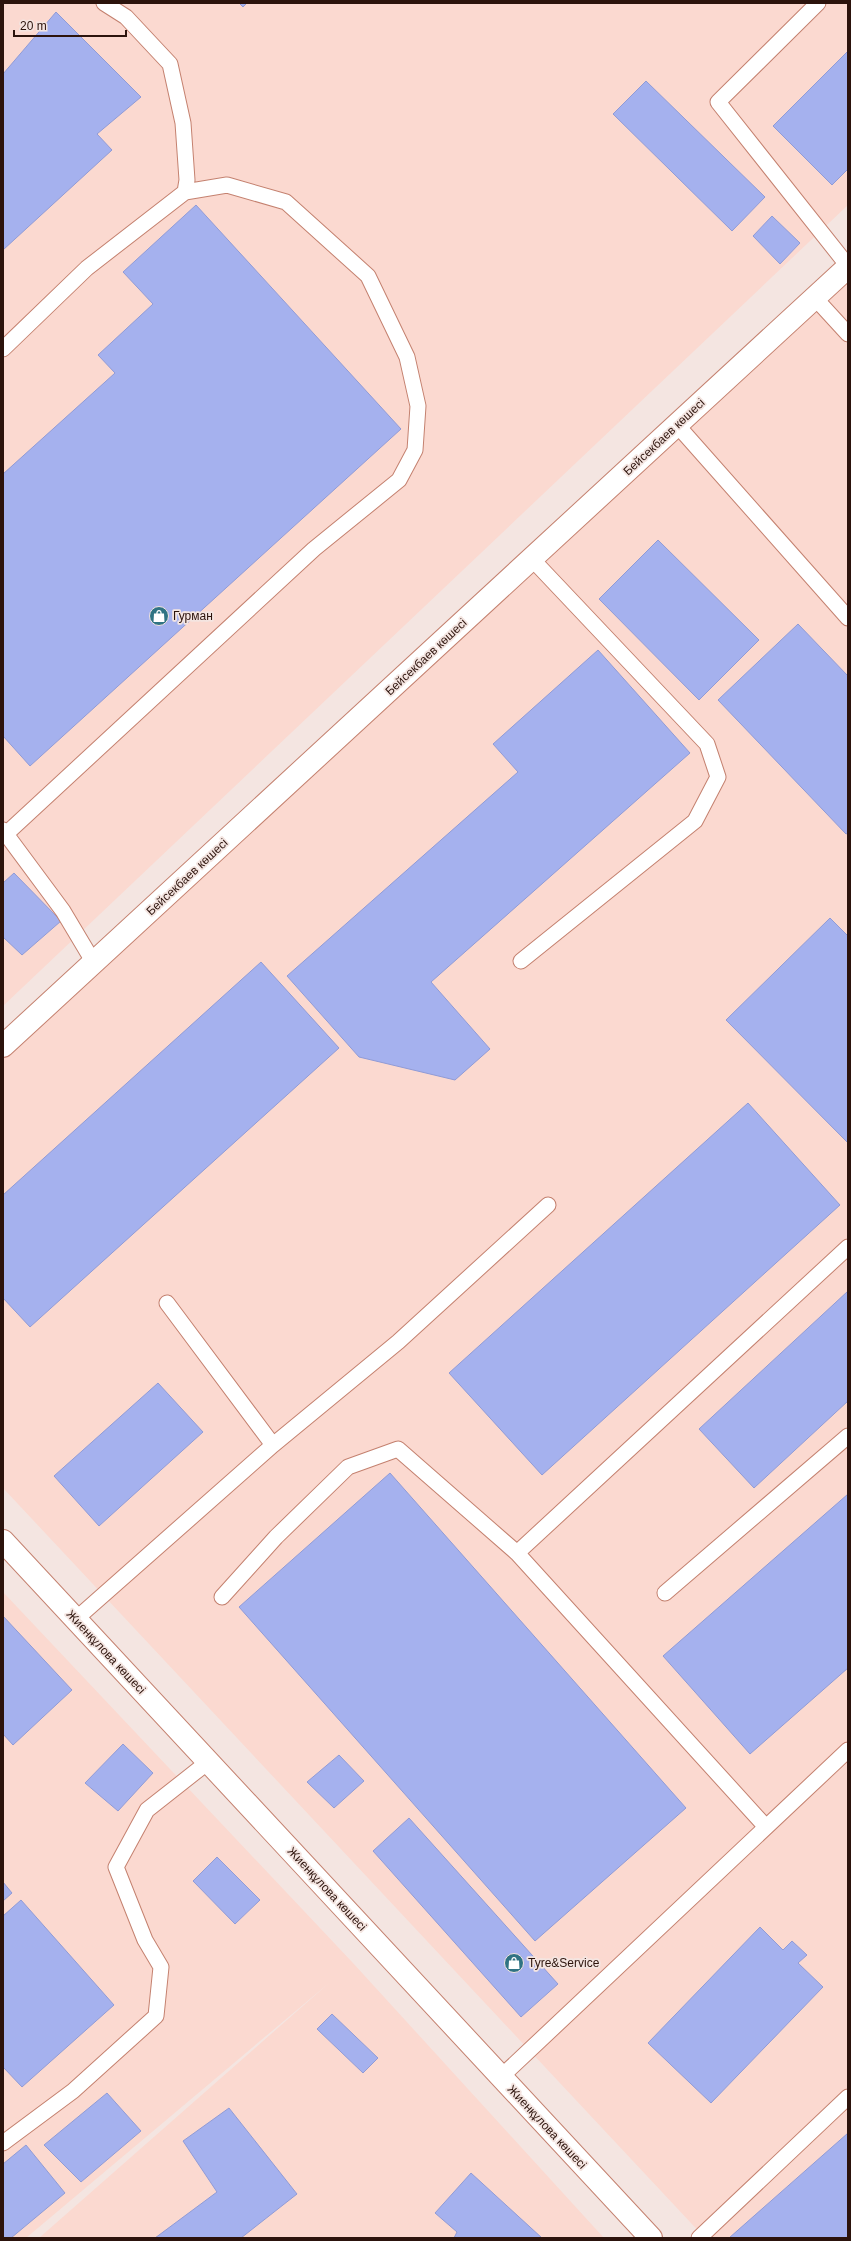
<svg xmlns="http://www.w3.org/2000/svg" width="851" height="2241" font-family="Arial,sans-serif">
  <style>
    .built { fill: #fbd9d0 }
    .building { fill: #a5b1ee; stroke: #909bd6 }
    .lines { fill: none; stroke-linecap: round; stroke-linejoin: round }
    .lane-casing { stroke: #c4816f; stroke-width: 17 }
    .secondary-casing { stroke: #c4816f; stroke-width: 24 }
    .lane { stroke: #fff; stroke-width: 15 }
    .secondary { stroke: #fff; stroke-width: 22 }
    .labels { text-anchor: middle; stroke-width: 3.5; stroke-linejoin: round; paint-order: stroke }
    .street-label { font-size: 12px; fill: #2c130c; stroke: #f4e5e1 }
    .poi-label { font-size: 12px; fill: #2c130c; stroke: #f4e5e1; text-anchor: start }
  </style>
  <rect width="100%" height="100%" fill="#f4e5e1"/>
  <path class="built" d="M 3,3 L 848,3 L 848,205 L 3,1006 Z
    M 848,260 L 848,2238 L 705,2238 L 3,1488 L 3,1055 Z
    M 3,1592 L 353,1963 L 604,2238 L 39,2238 L 329,1983 L 26,2238 L 3,2238 Z"/>
  <path class="building" d="M 239,3 L 247,3 L 243,7 Z
    M 56,12 L 141,97 L 97,134 L 112,150 L 3,250 L 3,74 Z
    M 848,51 L 848,169 L 832,185 L 773,126 Z
    M 646,81 L 765,197 L 732,231 L 613,114 Z
    M 196,205 L 401,429 L 30,766 L 3,736 L 3,474 L 115,373 L 98,355 L 153,304 L 123,272 Z
    M 772,216 L 800,243 L 780,264 L 753,236 Z
    M 658,540 L 759,640 L 699,700 L 599,599 Z
    M 798,624 L 848,676 L 848,833 L 846,834 L 718,700 Z
    M 598,650 L 690,753 L 431,982 L 490,1049 L 455,1080 L 359,1057 L 287,976 L 518,772 L 493,744 Z
    M 14,873 L 61,921 L 22,955 L 3,937 L 3,883 Z
    M 830,918 L 848,936 L 848,1143 L 726,1020 Z
    M 261,962 L 339,1048 L 30,1327 L 3,1298 L 3,1195 Z
    M 748,1103 L 840,1205 L 542,1475 L 449,1373 Z
    M 848,1291 L 848,1401 L 754,1488 L 699,1429 Z
    M 158,1383 L 203,1432 L 99,1526 L 54,1476 Z
    M 390,1473 L 686,1808 L 535,1941 L 239,1607 Z
    M 848,1494 L 848,1668 L 750,1754 L 663,1656 Z
    M 3,1616 L 72,1690 L 13,1745 L 3,1734 Z
    M 123,1744 L 153,1773 L 118,1811 L 85,1783 Z
    M 339,1755 L 364,1781 L 334,1808 L 307,1782 Z
    M 409,1818 L 558,1984 L 521,2017 L 373,1851 Z
    M 217,1857 L 260,1900 L 235,1924 L 193,1881 Z
    M 3,1882 L 12,1893 L 3,1901 Z
    M 21,1900 L 114,2005 L 22,2087 L 3,2067 L 3,1916 Z
    M 760,1927 L 783,1950 L 792,1941 L 807,1955 L 798,1963 L 823,1987 L 711,2103 L 648,2043 Z
    M 332,2014 L 378,2058 L 363,2073 L 317,2029 Z
    M 107,2093 L 141,2131 L 81,2182 L 44,2145 Z
    M 229,2108 L 297,2194 L 241,2238 L 155,2238 L 217,2192 L 183,2141 Z
    M 848,2133 L 848,2238 L 729,2238 Z
    M 26,2145 L 65,2193 L 11,2238 L 3,2238 L 3,2164 Z
    M 471,2173 L 542,2238 L 454,2238 L 457,2232 L 435,2213 Z"/>
  <g class="lines">
    <g class="lane-casing">
      <path id="lane" d="M 818,3 L 718,102 L 848,266
        M 815,298 L 848,334
        M 3,349 L 87,268 L 185,192 L 187,180 L 183,123 L 170,64 L 126,17 L 104,3
        M 677,425 L 848,618
        M 3,830 L 63,911 L 94,963
        M 6,834 L 314,549 L 399,480 L 415,450 L 418,406 L 407,357 L 368,276 L 286,202 L 227,185 L 185,192
        M 521,961 L 695,821 L 718,777 L 707,744 L 532,559
        M 167,1303 L 273,1445
        M 665,1593 L 848,1436
        M 222,1597 L 276,1537 L 348,1467 L 398,1449 L 517,1553
        M 76,1619 L 273,1445 L 398,1342 L 548,1205
        M 766,1827 L 517,1553 L 848,1247
        M 501,2077 L 848,1750
        M 3,2143 L 73,2091 L 156,2016 L 161,1967 L 145,1940 L 116,1867 L 147,1810 L 208,1762
        M 699,2238 L 848,2097"/>
    </g>
    <g class="secondary-casing">
      <path id="secondary" d="M 3,1046 L 848,267
        M 3,1541 L 651,2238"/>
    </g>
    <use href="#lane" class="lane"/>
    <use href="#secondary" class="secondary"/>
  </g>
  <defs>
    <g id="shop-disc" transform="scale(1)"><circle r="9.5" fill="#2f7383" stroke="#f4e5e1"/><path d="M-5-2.5h2.3a2.7 3.5 0 0 1 5.4 0H5L5.5 6h-11ZM-1.5-2.5h3a1.5 2.3 0 0 0-3 0Z" fill="#fff"/></g>
  </defs>
  <g fill-rule="evenodd">
    <use href="#shop-disc" x="159" y="616"/>
    <use href="#shop-disc" x="514" y="1963"/>
  </g>
  <g class="labels">
    <g class="street-label">
      <text transform="translate(664 437) rotate(-43)" y="4">Бейсекбаев көшесі</text>
      <text transform="translate(426 657) rotate(-43)" y="4">Бейсекбаев көшесі</text>
      <text transform="translate(187 877) rotate(-43)" y="4">Бейсекбаев көшесі</text>
      <text transform="translate(106 1652) rotate(47)" y="4">Жиенқұлова көшесі</text>
      <text transform="translate(327 1889) rotate(47)" y="4">Жиенқұлова көшесі</text>
      <text transform="translate(547 2127) rotate(47)" y="4">Жиенқұлова көшесі</text>
    </g>
    <g class="poi-label">
      <text x="173" y="620">Гурман</text>
      <text x="528" y="1967">Tyre&amp;Service</text>
    </g>
  </g>
  <rect width="851" height="2241" fill="none" stroke="#2c130c" stroke-width="8"/>
  <path d="M14 30v6h112v-6" fill="none" stroke="#2c130c" stroke-width="2"/>
  <text x="20" y="30" font-size="12" fill="#2c130c" stroke="#f4e5e1" stroke-width="3" paint-order="stroke">20 m</text>
</svg>
